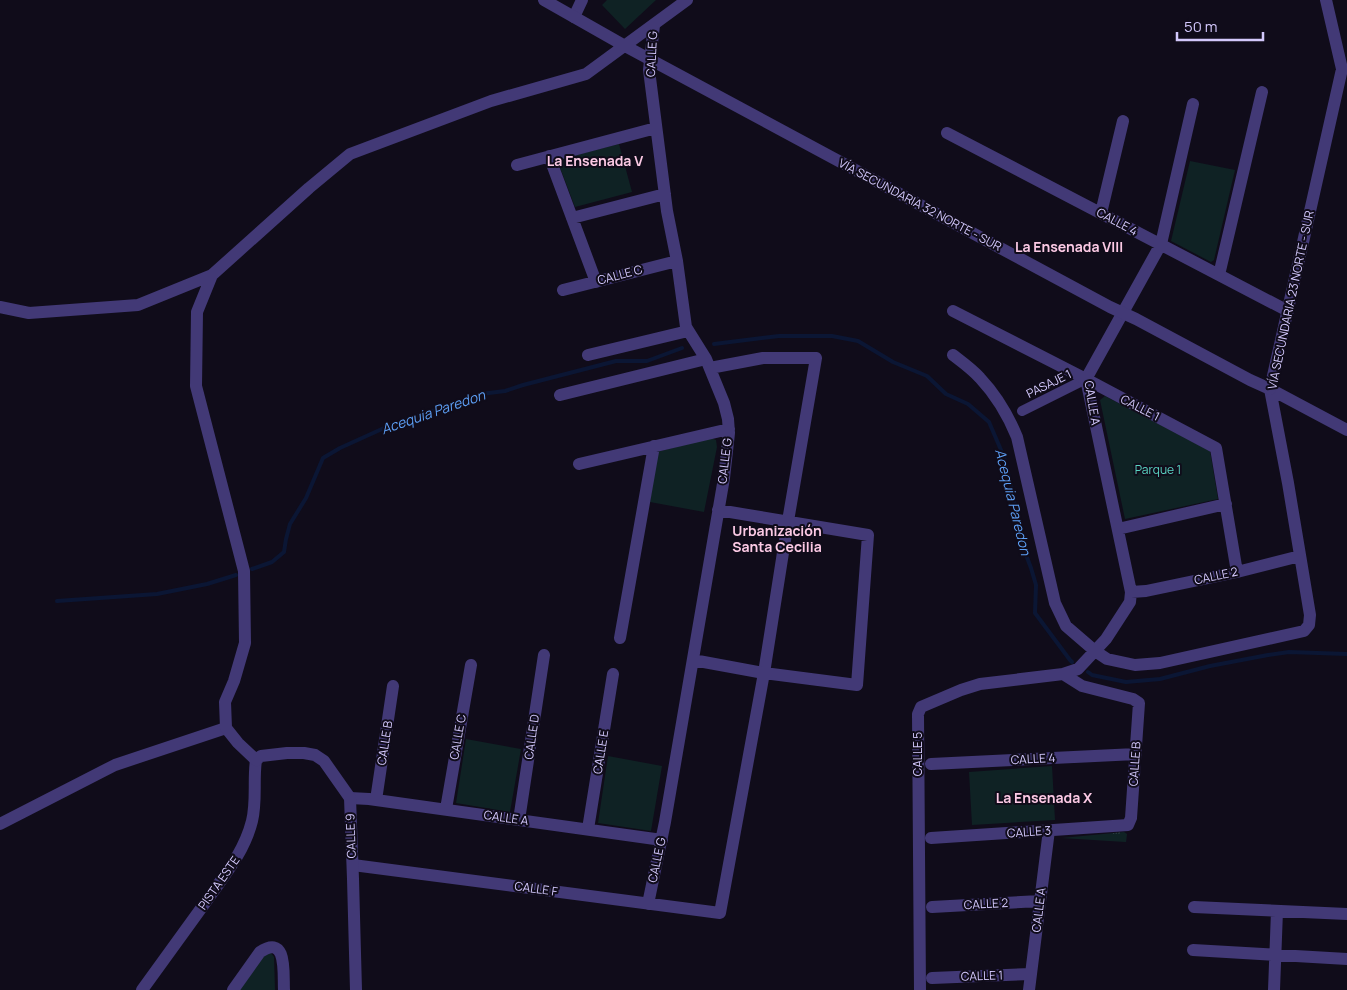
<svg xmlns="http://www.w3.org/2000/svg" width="1347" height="990" font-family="Manrope,sans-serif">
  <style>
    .grass { fill: url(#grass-tufts) }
    .park { fill: #0f2224 }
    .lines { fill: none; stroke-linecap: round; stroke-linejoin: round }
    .stream { stroke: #0b1634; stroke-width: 4 }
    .pedestrian { stroke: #423976; stroke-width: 10 }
    .minor { stroke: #423976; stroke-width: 12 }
    .tertiary { stroke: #423976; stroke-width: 12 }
    .labels { text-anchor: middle; stroke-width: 4; stroke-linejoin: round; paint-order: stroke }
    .street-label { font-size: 12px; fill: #d3c8fc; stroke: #100c1a }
    .park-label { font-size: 12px; fill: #5ad5c3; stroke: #100c1a }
    .neighbourhood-label { font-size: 14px; font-weight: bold; fill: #fccae5; stroke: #100c1a }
    .water-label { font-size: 14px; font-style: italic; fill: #5d9ff5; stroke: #100c1a }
  </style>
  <defs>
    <pattern id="grass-tufts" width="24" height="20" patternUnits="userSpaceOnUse" patternTransform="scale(1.25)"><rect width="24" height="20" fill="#0f2224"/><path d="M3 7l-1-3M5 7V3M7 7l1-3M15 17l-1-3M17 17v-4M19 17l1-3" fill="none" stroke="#314145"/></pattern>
  </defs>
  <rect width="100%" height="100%" fill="#100c1a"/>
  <path class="grass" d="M 1124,832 L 1127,834 L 1126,842 L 1062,838 Z"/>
  <path class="park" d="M 607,0 L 656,0 L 625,29 L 602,5 Z
    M 619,144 L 632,192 L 575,207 L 559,165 L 560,159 Z
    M 1190,161 L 1235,170 L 1214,260 L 1211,262 L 1171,241 Z
    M 1105,396 L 1210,451 L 1218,499 L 1125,519 L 1100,400 Z
    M 711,438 L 716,440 L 717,447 L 704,512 L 650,502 L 657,452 Z
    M 466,739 L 521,749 L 510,812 L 456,803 Z
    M 608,756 L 662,766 L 651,831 L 598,823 Z
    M 1052,766 L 1055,820 L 972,825 L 969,772 Z
    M 263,953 L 271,953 L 274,957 L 275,990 L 236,990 Z"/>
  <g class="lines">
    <path class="stream" d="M 714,344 L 779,336 L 832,336 L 858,341 L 893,362 L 927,376 L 946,394 L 968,404 L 989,422 L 1004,457 L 1013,494 L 1020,539 L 1031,568 L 1036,585 L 1035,613 L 1070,660 L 1072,662
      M 252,569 L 272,562 L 284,552 L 286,539 L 290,524 L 306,498 L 323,458 L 340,448 L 393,424 L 432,411 L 466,401 L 481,394 L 505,391 L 523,385 L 616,361 L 647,361 L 682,348
      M 57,601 L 157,594 L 207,584 L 236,575
      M 1088,672 L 1092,675 L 1126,682 L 1160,679 L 1210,666 L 1268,655 L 1289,652 L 1347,654"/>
    <path class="pedestrian" d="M 1022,411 L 1086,379"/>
    <path class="minor" d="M 574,17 L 582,0
      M 947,133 L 1288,311
      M 549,156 L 596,282
      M 517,165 L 656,128
      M 1101,213 L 1123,121
      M 572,218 L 665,194
      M 1219,275 L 1262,92
      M 563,290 L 677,261
      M 953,311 L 1086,379 L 1216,448 L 1237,572
      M 588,355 L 688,331
      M 953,355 C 962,362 972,369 980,378 C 996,395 1008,415 1017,437 L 1055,603 L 1066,626 L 1095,651 L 1107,659 L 1135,665 L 1160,663 L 1304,631 L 1309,625 L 1310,615 L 1288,483 L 1270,389 L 1342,69 L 1326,0
      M 1270,389 L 1347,430
      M 560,395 L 706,359
      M 579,464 L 729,429
      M 1118,529 L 1226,504
      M 1131,592 L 1146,591 L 1237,572 L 1300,556
      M 620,638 L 654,446
      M 693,660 L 764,673 L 857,685 L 868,535 L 718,510
      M 931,764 L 1136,754
      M 350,798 L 369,799 L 662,840
      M 376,800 L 393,686
      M 446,809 L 471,665
      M 519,820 L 544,655
      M 0,824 L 115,765 L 226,728
      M 588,829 L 613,674
      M 931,838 L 1128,825 L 1131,818 L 1139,703 L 1133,699 L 1082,686 L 1063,674
      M 353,865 L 720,913 L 764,673 L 788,521 L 816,358 L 763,358 L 710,368
      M 648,904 L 665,822 L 724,478 L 729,433 L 728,419 L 724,403 L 706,359 L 686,327 L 677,261 L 667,211 L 649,70 L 654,25
      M 932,907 L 1040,901
      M 1194,907 L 1347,914
      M 1193,950 L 1347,959
      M 932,978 L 1031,974
      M 142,990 C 163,961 184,932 205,903 C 223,877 244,853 252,821 C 257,801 253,780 256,760
      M 233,990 L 260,952 C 288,933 283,975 284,990
      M 920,990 L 918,714 L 921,707 L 961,690 L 980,684 L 1063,674 L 1078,669 L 1106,639 L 1130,602 L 1131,592 L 1086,379 L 1161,244 L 1193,104
      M 1029,990 L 1049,830
      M 1274,990 L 1277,911"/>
    <path class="tertiary" d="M 544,0 L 625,46 L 1110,307 L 1136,319 L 1250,380 L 1270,389
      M 212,275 L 197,312 L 196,386 L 244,571 L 245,643 L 234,681 L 225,702 L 226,728 L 238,743 L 256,760 L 261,756 L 287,753 L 304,753 L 315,755 L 324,761 L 350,798 L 353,879 L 356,990
      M 0,307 L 29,313 L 138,305 L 212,275 L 309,188 L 350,154 L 491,101 L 586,74 L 687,0"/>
  </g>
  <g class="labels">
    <g class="street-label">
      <text transform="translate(652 54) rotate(-87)" y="4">CALLE G</text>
      <text transform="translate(920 205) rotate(28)" y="4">VÍA SECUNDARIA 32 NORTE - SUR</text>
      <text transform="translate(1117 222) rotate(28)" y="4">CALLE 4</text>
      <text transform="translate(620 275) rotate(-15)" y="4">CALLE C</text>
      <text transform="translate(1291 300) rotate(-78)" y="4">VÍA SECUNDARIA 23 NORTE - SUR</text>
      <text transform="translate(1049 384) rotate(-26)" y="4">PASAJE 1</text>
      <text transform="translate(1092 403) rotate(81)" y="4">CALLE A</text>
      <text transform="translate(1140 408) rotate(27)" y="4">CALLE 1</text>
      <text transform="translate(725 461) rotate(-83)" y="4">CALLE G</text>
      <text transform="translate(1216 576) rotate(-12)" y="4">CALLE 2</text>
      <text transform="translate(458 737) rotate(-80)" y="4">CALLE C</text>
      <text transform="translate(532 737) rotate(-82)" y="4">CALLE D</text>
      <text transform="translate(385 743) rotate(-81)" y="4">CALLE B</text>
      <text transform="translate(601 752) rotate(-81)" y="4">CALLE E</text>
      <text transform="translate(918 754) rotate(-90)" y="4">CALLE 5</text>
      <text transform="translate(1033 759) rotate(-3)" y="4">CALLE 4</text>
      <text transform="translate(1135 764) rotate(-86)" y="4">CALLE B</text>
      <text transform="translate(506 818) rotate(8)" y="4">CALLE A</text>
      <text transform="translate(1029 832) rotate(-4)" y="4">CALLE 3</text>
      <text transform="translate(351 836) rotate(-92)" y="4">CALLE 9</text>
      <text transform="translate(657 860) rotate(-78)" y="4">CALLE G</text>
      <text transform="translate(219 883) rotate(-55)" y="4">PISTA ESTE</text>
      <text transform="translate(536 889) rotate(8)" y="4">CALLE F</text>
      <text transform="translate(986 904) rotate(-3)" y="4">CALLE 2</text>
      <text transform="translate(1039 910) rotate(-83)" y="4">CALLE A</text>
      <text transform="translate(982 976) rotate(-2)" y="4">CALLE 1</text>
    </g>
    <g class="park-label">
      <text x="1158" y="474">Parque 1</text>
    </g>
    <g class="neighbourhood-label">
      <text x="595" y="166">La Ensenada V</text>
      <text x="1069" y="252">La Ensenada VIII</text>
      <text x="777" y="536">Urbanización<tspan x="777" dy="16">Santa Cecilia</tspan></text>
      <text x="1044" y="803">La Ensenada X</text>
    </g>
    <g class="water-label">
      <text transform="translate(433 412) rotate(-19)" y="5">Acequia Paredon</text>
      <text transform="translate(1013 502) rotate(76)" y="5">Acequia Paredon</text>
    </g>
  </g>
  <path d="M1177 32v8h86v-8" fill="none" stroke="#d3c8fc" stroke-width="2.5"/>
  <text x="1184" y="32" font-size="15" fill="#d3c8fc" stroke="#100c1a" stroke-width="4" paint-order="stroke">50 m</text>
</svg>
